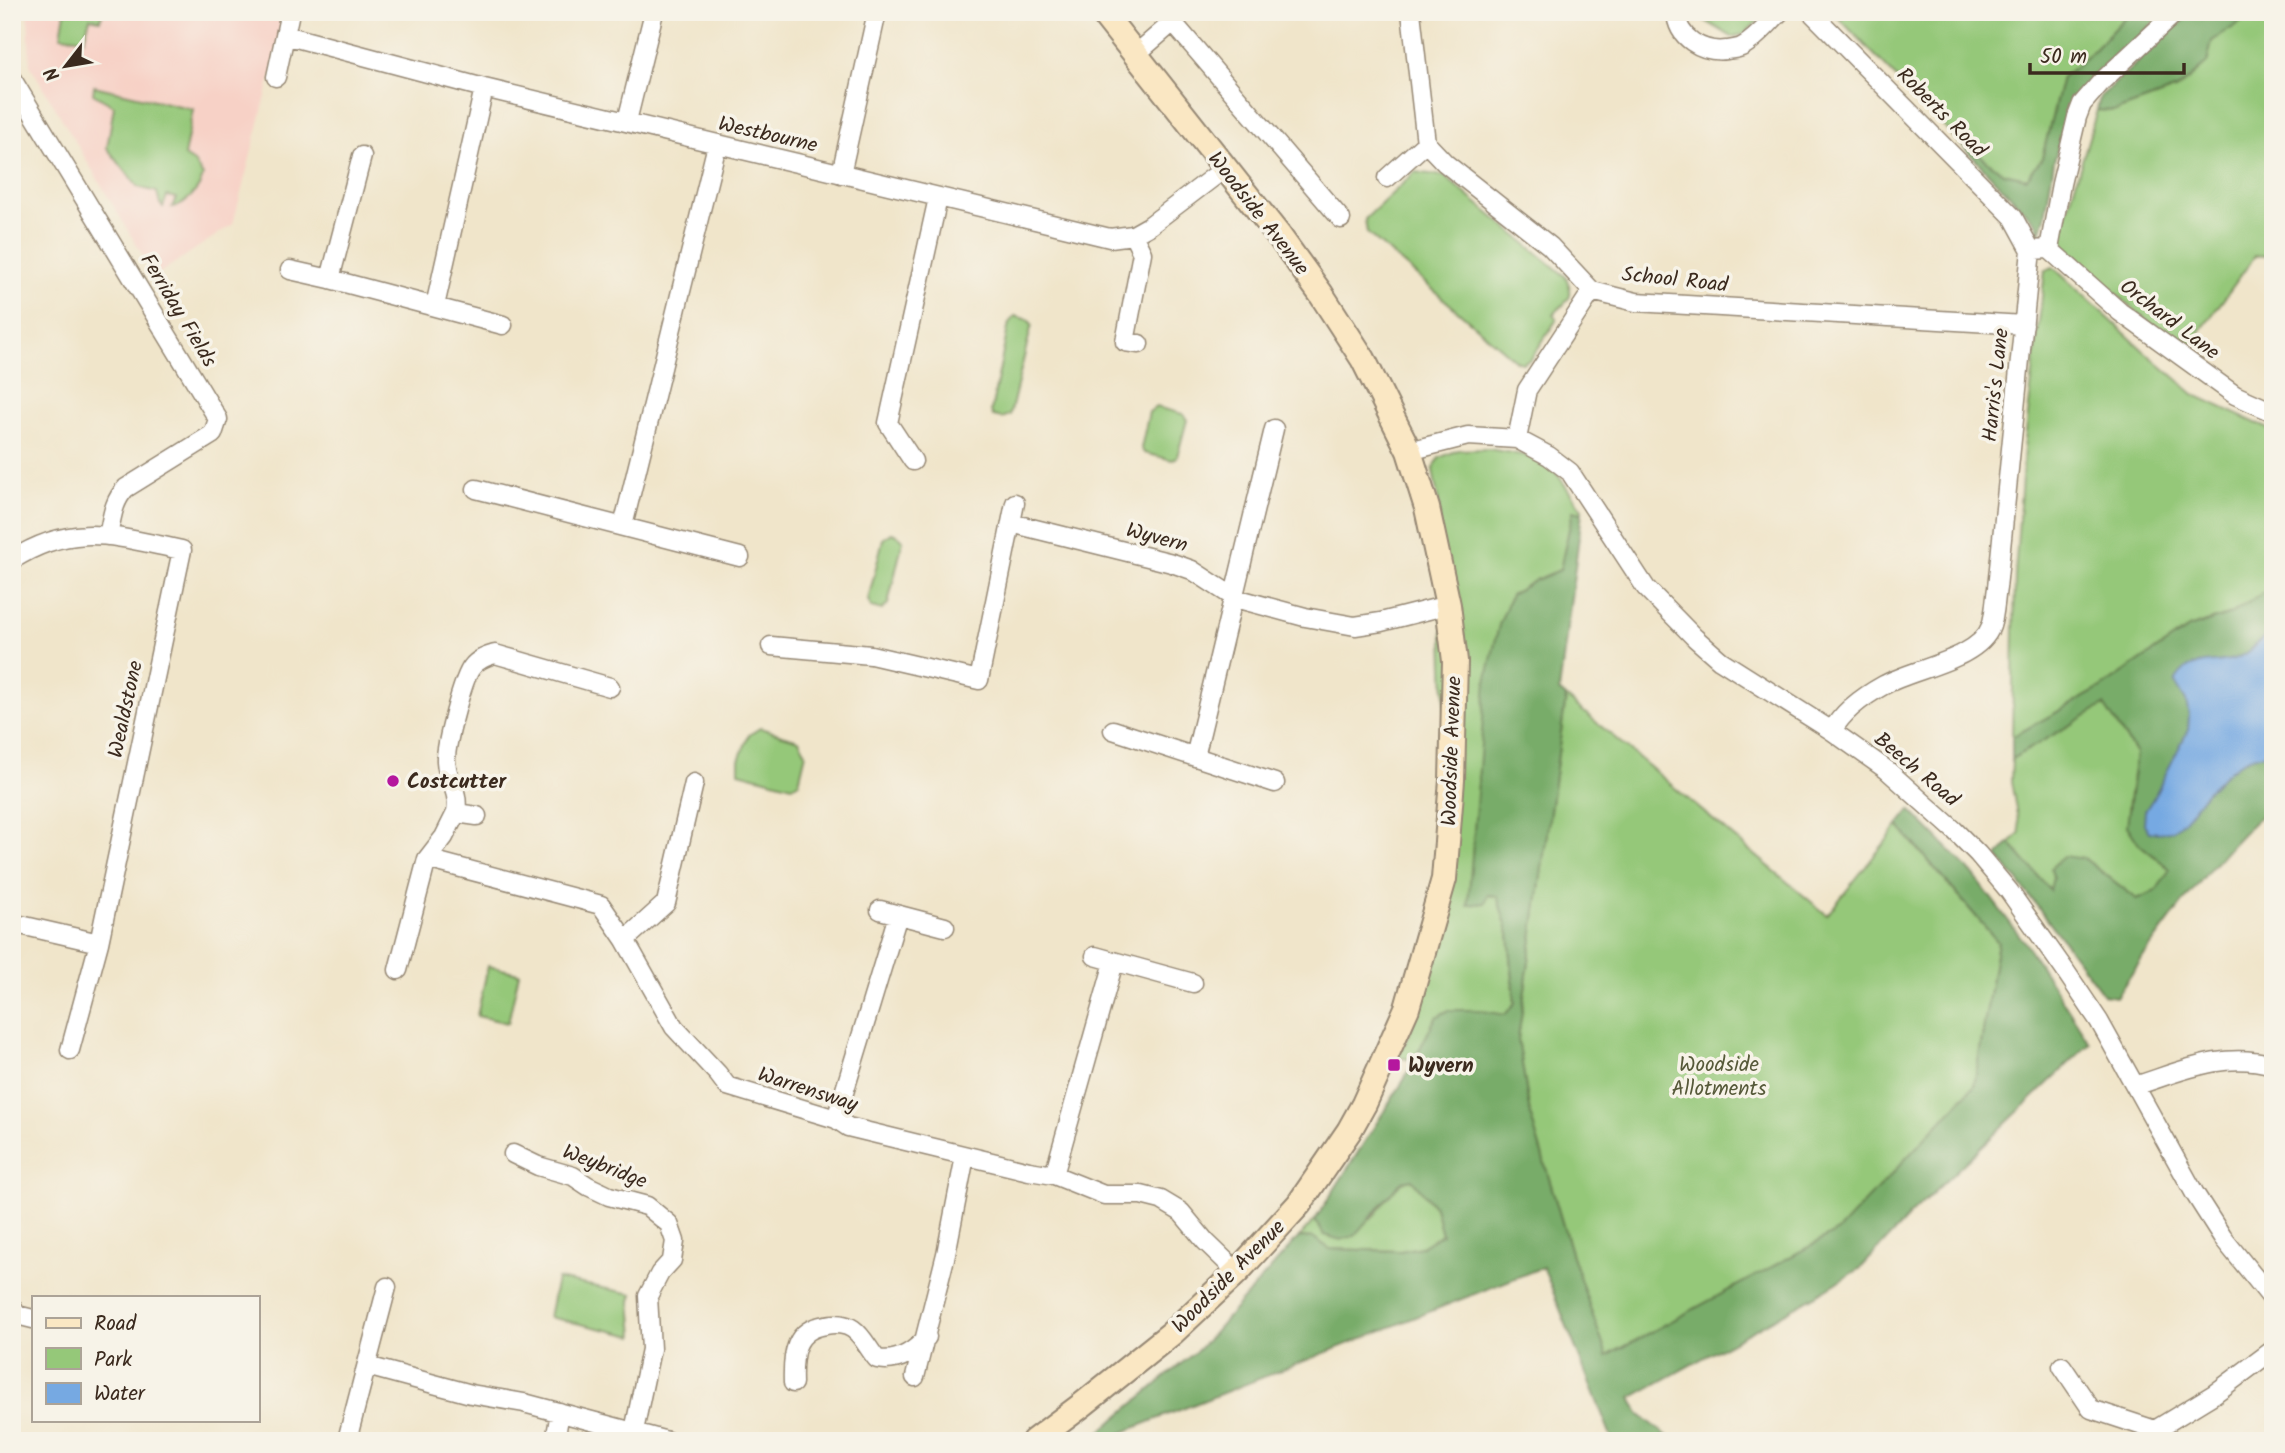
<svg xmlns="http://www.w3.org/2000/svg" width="2285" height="1453" font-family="Kalam,sans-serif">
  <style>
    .built { fill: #f7d1c6 }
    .green { fill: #95c879; stroke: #68794c; stroke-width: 2 }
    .forest { fill: #78ac69; stroke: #5a6b44; stroke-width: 2 }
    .water { fill: #76a9e2; stroke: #586a80; stroke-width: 2 }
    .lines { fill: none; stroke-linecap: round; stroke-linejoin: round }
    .street-casing { stroke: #968874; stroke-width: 21 }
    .secondary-casing { stroke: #968874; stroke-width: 28 }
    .street { stroke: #fff; stroke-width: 18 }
    .secondary { stroke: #fae7c3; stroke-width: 24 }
    .poi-dot { fill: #b5179e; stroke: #f7f3e8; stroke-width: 2.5 }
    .labels { text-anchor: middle; stroke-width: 7; stroke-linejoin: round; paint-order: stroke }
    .street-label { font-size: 21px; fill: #3b2a1e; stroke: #f7f3e8 }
    .poi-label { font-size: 21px; font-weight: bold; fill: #3b2a1e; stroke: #f7f3e8; text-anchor: start }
    .park-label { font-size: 21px; fill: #565939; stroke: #f7f3e8 }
  </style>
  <rect width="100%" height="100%" fill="#f7f3e8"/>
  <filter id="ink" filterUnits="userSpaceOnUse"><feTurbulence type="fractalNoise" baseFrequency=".0143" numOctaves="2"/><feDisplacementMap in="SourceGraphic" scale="14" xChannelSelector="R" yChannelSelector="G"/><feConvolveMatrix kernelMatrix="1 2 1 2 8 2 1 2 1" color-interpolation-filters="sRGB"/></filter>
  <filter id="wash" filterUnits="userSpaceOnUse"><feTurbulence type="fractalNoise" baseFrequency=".00686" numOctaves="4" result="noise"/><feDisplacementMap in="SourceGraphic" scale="28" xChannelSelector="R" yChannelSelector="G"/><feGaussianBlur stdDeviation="1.57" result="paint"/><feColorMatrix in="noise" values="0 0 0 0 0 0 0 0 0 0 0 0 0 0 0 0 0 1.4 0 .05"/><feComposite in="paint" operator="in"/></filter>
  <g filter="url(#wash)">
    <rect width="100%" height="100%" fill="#f0e5ca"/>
    <path class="built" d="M 28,12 L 286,12 L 277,53 L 233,224 L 155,276 L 30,65 Z"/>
    <path class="green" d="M 65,12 L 103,12 L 100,20 L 90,18 L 84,39 L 61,36 Z
      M 1691,12 L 1768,12 L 1744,34 L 1732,37 Z
      M 1833,12 L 2130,12 L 2085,59 L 2062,78 L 2042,158 L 2027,178 L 2003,173 L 1947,130 Z
      M 2256,12 L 2273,12 L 2273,255 L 2255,256 L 2186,351 L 2133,309 L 2066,248 L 2060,236 L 2097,110 L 2116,111 L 2177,89 L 2207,63 L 2212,41 Z
      M 94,86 L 193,109 L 184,156 L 194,162 L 203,176 C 200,189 186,205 172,207 L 176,198 L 167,196 L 163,207 L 160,204 L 157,192 L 138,187 L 107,148 L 114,106 L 93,94 Z
      M 1415,172 L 1444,176 L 1565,276 C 1576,297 1569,300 1553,314 L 1557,319 L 1531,359 L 1522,363 L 1516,361 L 1367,233 L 1365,219 Z
      M 2053,267 L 2143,350 L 2195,395 L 2273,431 L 2273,586 L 2231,614 L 2189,628 L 2099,689 L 2012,737 L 2015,575 L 2024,449 L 2045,271 Z
      M 1015,316 L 1028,320 L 1032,324 L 1010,415 L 1002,418 L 993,416 L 991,411 L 1009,323 Z
      M 1156,407 L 1183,414 L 1187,420 L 1177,457 L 1172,460 L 1144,453 L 1141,448 L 1149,412 Z
      M 1489,449 L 1528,456 L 1557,474 L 1582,509 L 1582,513 L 1573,511 L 1560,570 L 1536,580 L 1511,595 L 1488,895 L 1497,896 L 1509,934 L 1515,1003 L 1505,1015 L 1477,1010 L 1436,1017 L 1414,1061 L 1398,1056 L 1409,1035 L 1451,896 L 1439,505 L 1433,470 L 1439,458 L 1458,450 Z
      M 892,533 L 899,536 L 903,540 L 888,604 L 882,610 L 871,607 L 868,600 L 883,539 Z
      M 1566,697 L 1827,915 L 1898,826 L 1998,942 L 1974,1086 L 1838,1232 L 1607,1357 L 1572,1256 L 1530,1114 L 1518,1039 Z
      M 2104,705 L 2136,754 L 2128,807 L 2138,843 L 2171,869 L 2156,891 L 2137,899 L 2085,859 L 2053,877 L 2051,891 L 2010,844 L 2020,832 L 2011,781 L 2012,759 Z
      M 760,728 L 799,740 L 806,753 L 799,782 L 792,786 L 739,772 L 739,760 L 749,735 Z
      M 488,966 L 519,973 L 508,1023 L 477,1016 Z
      M 1412,1179 L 1435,1207 L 1442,1234 L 1421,1247 L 1400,1251 L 1330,1249 L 1314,1238 L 1299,1237 L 1315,1220 L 1325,1235 C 1338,1231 1355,1228 1368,1220 C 1385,1211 1387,1183 1412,1179 Z
      M 557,1279 L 633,1294 L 631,1301 L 634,1336 L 549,1317 Z"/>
    <path class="forest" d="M 2130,12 L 2165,12 L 2085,88 L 2068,112 L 2054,161 L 2045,217 L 2039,237 L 2037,224 L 1947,130 L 2003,173 L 2027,178 L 2042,158 L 2062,77 L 2085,59 Z
      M 2192,12 L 2256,12 L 2212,41 L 2207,63 L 2177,89 L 2116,111 L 2097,110 L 2100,97 Z
      M 1573,511 L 1582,513 L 1559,691 L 1566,697 L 1518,1039 L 1530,1114 L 1572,1256 L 1607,1356 L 1838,1231 L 1974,1086 L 1998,942 L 1898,825 L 1910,810 L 1972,873 L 2026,944 L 2090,1043 L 1910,1215 L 1861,1268 L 1815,1296 L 1631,1398 L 1639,1414 L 1674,1441 L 1613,1441 L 1543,1267 L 1101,1441 L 1089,1441 L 1201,1347 L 1299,1237 L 1314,1238 L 1330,1249 L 1400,1251 L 1421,1247 L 1442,1234 L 1435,1207 L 1412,1179 L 1402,1181 L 1354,1236 L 1341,1240 L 1324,1235 L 1315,1220 L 1404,1080 L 1436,1017 L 1449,1010 L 1477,1010 L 1505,1015 L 1515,1003 L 1509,934 L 1497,896 L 1488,895 L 1485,903 L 1468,905 L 1486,682 L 1499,625 L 1511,595 L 1536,580 L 1560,570 Z
      M 2273,586 L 2273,804 C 2211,860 2162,928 2116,997 L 2104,995 L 2015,877 L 1997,857 L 2010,843 L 2050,890 L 2053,877 L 2051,868 L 2063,856 L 2085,859 L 2137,899 L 2156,891 L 2170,869 L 2138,843 L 2127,826 L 2136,754 L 2104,705 L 2012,759 L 2012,737 L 2099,689 L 2189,628 L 2231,614 Z"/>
    <path class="water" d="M 2273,628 L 2273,752 C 2263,754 2250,756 2241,762 C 2230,770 2212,785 2204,795 C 2186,815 2181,837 2149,832 L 2144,824 L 2145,811 L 2154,797 L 2188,730 L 2189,716 L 2186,701 L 2175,683 C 2184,655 2219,667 2239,657 C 2252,651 2262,638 2273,628 Z"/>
  </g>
  <g filter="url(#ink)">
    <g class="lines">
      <g class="street-casing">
        <path id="street" d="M 1164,12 L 1341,219
          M 1411,12 L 1426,143 L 1445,163 L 1550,246 L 1592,291 L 1636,302 L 2024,325
          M 1676,12 C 1677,38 1702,53 1727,50 C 1732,49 1739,49 1743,46 C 1757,38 1769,23 1780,12
          M 1811,12 L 2013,217 L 2031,250
          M 285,35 L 290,12
          M 1135,55 L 1172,23
          M 276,77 L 285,35 L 484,88 L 1110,238 L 1133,235 L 1149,226 L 1224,169
          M 12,79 L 218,419 L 213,434 L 126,488 C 113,501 112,518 108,536
          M 627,121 L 654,12
          M 841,174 L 877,12
          M 1387,178 L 1426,143
          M 1133,235 L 1142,253 L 1125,342 L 1139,344
          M 2049,249 L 2120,312 L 2235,395 L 2273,412
          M 290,270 L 330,279 L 362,156
          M 330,279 L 503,325
          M 435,306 L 484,88
          M 1517,439 L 1527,390 L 1592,291
          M 1409,451 L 1468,436 L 1517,439 L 1549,456 L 1570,472 L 1646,588 L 1695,638 L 1720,660 L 1832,731 L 1887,770 L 1954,830 L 1978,854 L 2009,891 L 2064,969 L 2099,1021 L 2195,1194 L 2223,1238 L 2273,1300
          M 913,461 L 888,423 L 938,198
          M 476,489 L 740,557
          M 1011,523 L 1172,563 L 1192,570 L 1235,598 L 1305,617 L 1355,626 L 1381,622 L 1448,605
          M 623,526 L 717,145
          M 12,560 C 74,520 116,537 182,550 L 99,943 L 70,1050
          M 771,646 L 871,655 L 979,680 L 1015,503
          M 1113,730 L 1275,783
          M 1832,731 C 1843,711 1864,696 1884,685 C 1914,668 1979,660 1991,626 C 1995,614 1995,600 1997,588 L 2031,250 L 2049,249 L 2061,184 L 2077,117 L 2082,104 L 2102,81 L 2176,12
          M 1195,757 L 1274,429
          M 456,813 C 460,789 447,782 446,761 C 445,747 463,677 472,667 C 478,659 486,657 495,654 L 610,687
          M 427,859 L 601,905 L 625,940 L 674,1027 L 718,1074 L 727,1086 L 836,1119 L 848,1127 L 1029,1171 L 1054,1175 L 1104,1195 L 1141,1195 L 1161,1200 L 1181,1212 L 1205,1241 L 1237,1272
          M 880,910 L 945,927
          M 12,923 L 99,943
          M 625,940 L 666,903 L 694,783
          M 1095,956 L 1193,983
          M 398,970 L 427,859 L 444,837 L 456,813 L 477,816
          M 2135,1086 C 2182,1071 2223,1051 2273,1065
          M 836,1119 L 898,915
          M 513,1154 L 538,1166 L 573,1176 L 588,1186 L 609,1196 L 647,1206 L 669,1224 L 675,1241 L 672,1260 L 660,1273 L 648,1296 L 651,1349 L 634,1431
          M 1054,1175 L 1114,962
          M 12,1307 L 17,1315 L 33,1319
          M 367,1366 L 471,1394 L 524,1403 L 667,1441
          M 2062,1366 L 2091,1409 L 2155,1430 L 2214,1394 L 2273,1350
          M 915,1377 L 946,1254 L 965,1156
          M 793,1383 C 792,1355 794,1329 826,1325 C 835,1323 846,1324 853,1329 C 863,1336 869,1350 877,1359 C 897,1363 914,1352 927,1337
          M 347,1440 L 387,1287
          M 555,1441 L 560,1412"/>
      </g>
      <g class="secondary-casing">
        <path id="secondary" d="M 1034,1441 L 1082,1405 L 1172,1333 L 1237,1272 L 1299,1204 L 1349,1131 L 1364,1104 L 1407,1008 L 1444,879 L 1452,780 L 1455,661 L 1448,605 L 1427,508 L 1409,451 L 1363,359 L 1321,294 L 1279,236 L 1102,12"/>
      </g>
      <use href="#street" class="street"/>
      <use href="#secondary" class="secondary"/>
    </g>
  </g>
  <g class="poi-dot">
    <circle cx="393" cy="781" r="7"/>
    <rect x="1387" y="1058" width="14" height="14" rx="3.5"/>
  </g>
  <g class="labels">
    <g class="street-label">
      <text transform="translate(1942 112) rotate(45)" y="7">Roberts Road</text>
      <text transform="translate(768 134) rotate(13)" y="7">Westbourne</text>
      <text transform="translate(1259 213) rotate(52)" y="7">Woodside Avenue</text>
      <text transform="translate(1675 279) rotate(6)" y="7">School Road</text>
      <text transform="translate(179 310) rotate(59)" y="7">Ferriday Fields</text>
      <text transform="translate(2170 319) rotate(37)" y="7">Orchard Lane</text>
      <text transform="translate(1995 385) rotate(-84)" y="7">Harris's Lane</text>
      <text transform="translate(1157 537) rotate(15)" y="7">Wyvern</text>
      <text transform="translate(125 709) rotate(-78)" y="7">Wealdstone</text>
      <text transform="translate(1451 751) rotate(-88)" y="7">Woodside Avenue</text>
      <text transform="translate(1917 769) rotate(40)" y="7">Beech Road</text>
      <text transform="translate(808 1089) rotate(18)" y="7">Warrensway</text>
      <text transform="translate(605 1166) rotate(21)" y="7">Weybridge</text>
      <text transform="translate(1228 1276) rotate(-45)" y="7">Woodside Avenue</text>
    </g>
    <g class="poi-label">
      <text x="407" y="788">Costcutter</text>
      <text x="1408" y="1072">Wyvern</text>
    </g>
    <g class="park-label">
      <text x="1719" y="1071">Woodside<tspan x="1719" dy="24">Allotments</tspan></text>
    </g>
  </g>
  <rect width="2285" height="1453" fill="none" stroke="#f7f3e8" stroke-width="42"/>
  <rect x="32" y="1296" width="228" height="126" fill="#f7f3e8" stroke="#aca397" stroke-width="2"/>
  <rect x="46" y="1318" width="35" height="10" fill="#fae7c3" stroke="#aca397" stroke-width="2"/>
  <text x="94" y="1330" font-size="21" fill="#3b2a1e">Road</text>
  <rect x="46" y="1348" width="35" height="21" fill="#95c879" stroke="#aca397" stroke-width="2"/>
  <text x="94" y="1366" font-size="21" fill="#3b2a1e">Park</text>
  <rect x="46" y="1383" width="35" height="21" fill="#76a9e2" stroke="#aca397" stroke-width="2"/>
  <text x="94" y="1400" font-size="21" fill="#3b2a1e">Water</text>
  <g transform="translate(66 66) rotate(239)" stroke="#f7f3e8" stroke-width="5" paint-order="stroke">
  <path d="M0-5L12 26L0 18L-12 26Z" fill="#3b2a1e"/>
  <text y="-10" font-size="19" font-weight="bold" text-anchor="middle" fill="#3b2a1e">N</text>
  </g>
  <path d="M2030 63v10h154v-10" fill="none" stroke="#3b2a1e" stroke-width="3.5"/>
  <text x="2040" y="63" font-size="21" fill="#3b2a1e" stroke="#f7f3e8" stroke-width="5" paint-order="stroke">50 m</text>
</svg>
